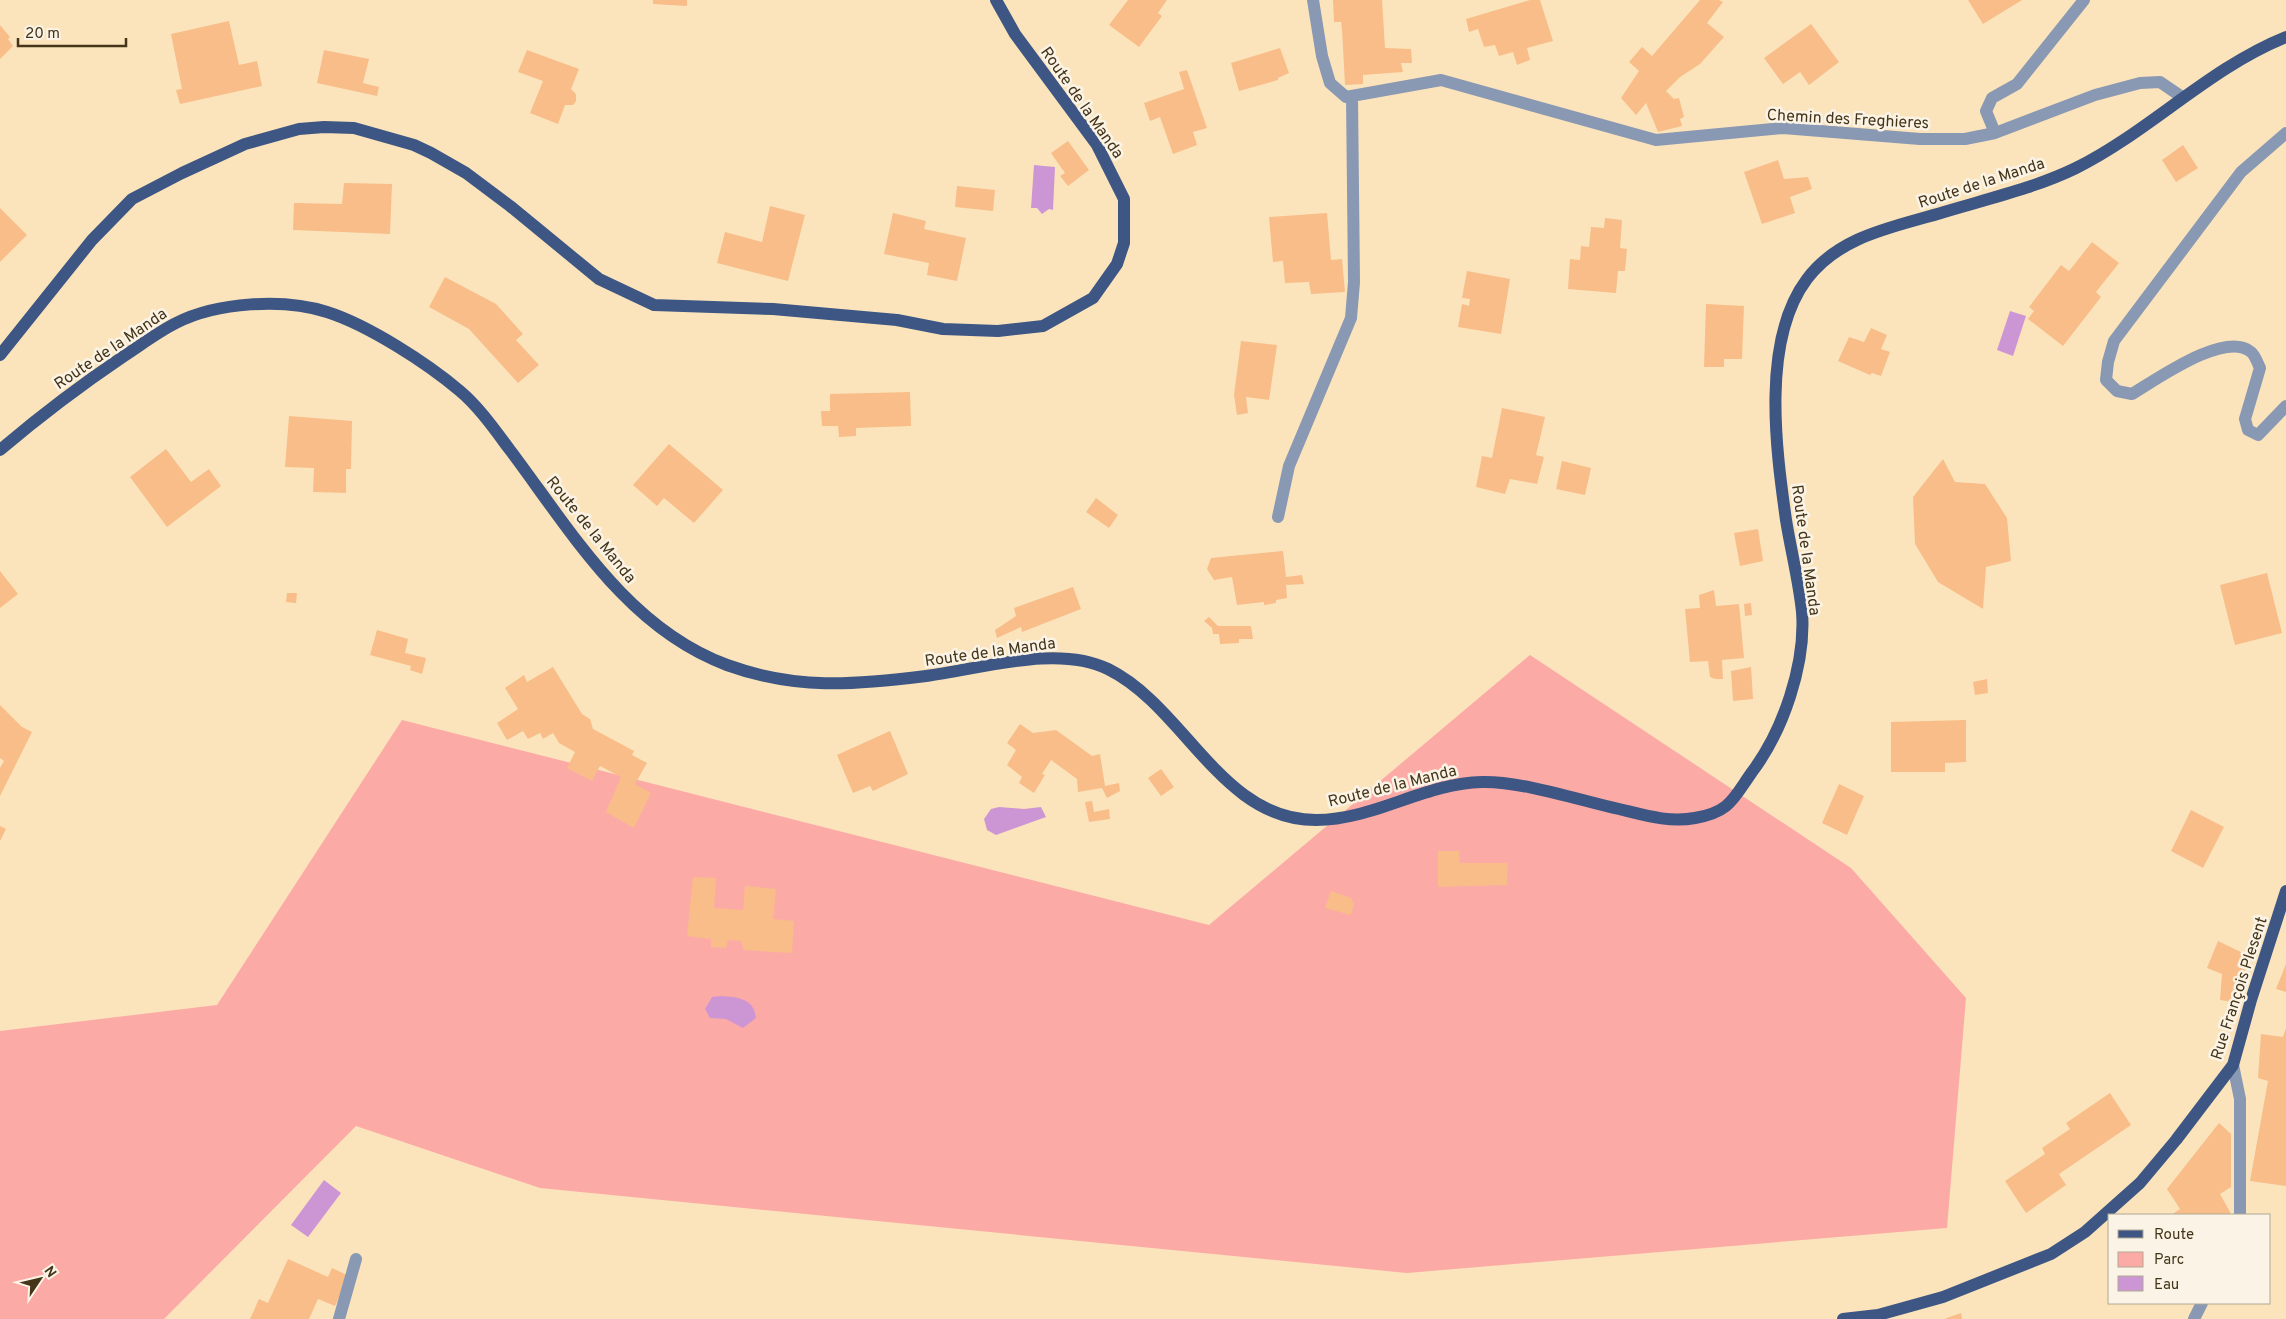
<svg xmlns="http://www.w3.org/2000/svg" width="2286" height="1319" font-family="Overpass,sans-serif">
  <style>
    .green { fill: #fcaaa6 }
    .water { fill: #cc96d4 }
    .building { fill: #f8bd89 }
    .lines { fill: none; stroke-linecap: round; stroke-linejoin: round }
    .minor { stroke: #8998b3; stroke-width: 12 }
    .major { stroke: #3d5684; stroke-width: 12 }
    .labels { text-anchor: middle; stroke-width: 5; stroke-linejoin: round; paint-order: stroke }
    .street-label { font-size: 16px; fill: #443519; stroke: #fbf4e6 }
  </style>
  <rect width="100%" height="100%" fill="#fbe4bc"/>
  <path class="green" d="M 1530,655 L 1851,868 L 1966,998 L 1947,1228 L 1407,1273 L 540,1188 L 356,1126 L 164,1319 L 0,1319 L 0,1031 L 217,1005 L 402,720 L 1209,925 Z"/>
  <path class="water" d="M 1034,165 L 1055,167 L 1053,210 L 1049,209 L 1042,214 L 1037,208 L 1031,208 Z
    M 2010,311 L 2026,316 L 2013,356 L 1997,350 Z
    M 999,807 L 1024,809 L 1041,807 L 1046,817 L 996,835 L 987,830 L 984,819 L 991,809 Z
    M 721,996 C 737,997 754,998 756,1018 L 743,1028 L 726,1019 L 710,1018 L 705,1009 L 712,997 Z
    M 324,1180 L 341,1193 L 308,1237 L 291,1225 Z"/>
  <path class="building" d="M 653,0 L 687,0 L 687,6 L 653,4 Z
    M 1128,0 L 1167,0 L 1158,13 L 1162,16 L 1139,47 L 1109,25 Z
    M 1333,0 L 1382,0 L 1385,48 L 1411,49 L 1412,63 L 1401,63 L 1403,72 L 1363,75 L 1363,84 L 1345,85 L 1342,29 L 1341,22 L 1334,22 Z
    M 1530,0 L 1540,0 L 1553,41 L 1527,48 L 1530,60 L 1517,65 L 1513,52 L 1499,56 L 1495,45 L 1484,47 L 1478,29 L 1469,32 L 1466,19 Z
    M 1700,0 L 1719,0 L 1723,2 L 1707,23 L 1724,37 L 1700,64 L 1680,77 L 1666,91 L 1674,99 L 1679,98 L 1684,117 L 1680,119 L 1682,126 L 1658,132 L 1646,103 L 1636,115 L 1621,98 L 1639,71 L 1629,62 L 1642,47 L 1652,56 Z
    M 1968,0 L 2022,0 L 1983,24 Z
    M 229,21 L 239,65 L 257,61 L 262,86 L 180,104 L 176,90 L 182,89 L 171,34 Z
    M 1811,24 L 1839,62 L 1809,85 L 1800,72 L 1783,84 L 1764,58 Z
    M 0,25 L 10,37 L 8,39 L 13,46 L 0,59 Z
    M 1280,48 L 1289,73 L 1278,78 L 1278,80 L 1239,91 L 1231,63 Z
    M 324,50 L 369,59 L 363,83 L 379,87 L 377,96 L 317,83 Z
    M 527,50 L 579,69 L 571,89 L 576,94 L 576,101 L 573,105 L 565,105 L 558,124 L 530,113 L 543,81 L 518,72 Z
    M 1187,70 L 1207,128 L 1193,132 L 1197,145 L 1173,154 L 1160,117 L 1150,121 L 1144,103 L 1184,89 L 1179,72 Z
    M 1068,141 L 1089,170 L 1068,186 L 1060,176 L 1065,173 L 1051,153 Z
    M 2183,145 L 2198,168 L 2176,182 L 2162,160 Z
    M 1778,160 L 1784,179 L 1808,177 L 1812,189 L 1790,197 L 1795,213 L 1762,224 L 1744,172 Z
    M 344,183 L 392,184 L 390,234 L 293,230 L 294,203 L 342,204 Z
    M 957,186 L 995,190 L 993,211 L 955,207 Z
    M 770,206 L 805,215 L 788,281 L 717,263 L 725,232 L 762,242 Z
    M 0,208 L 27,235 L 0,262 Z
    M 893,213 L 926,221 L 924,229 L 966,238 L 957,281 L 927,275 L 929,263 L 884,254 Z
    M 1327,213 L 1331,260 L 1342,259 L 1345,292 L 1311,294 L 1309,282 L 1285,283 L 1283,261 L 1273,262 L 1269,217 Z
    M 1605,218 L 1622,220 L 1620,248 L 1627,249 L 1625,271 L 1618,271 L 1616,293 L 1568,289 L 1570,259 L 1580,260 L 1581,246 L 1589,247 L 1591,227 L 1604,228 Z
    M 2092,242 L 2119,263 L 2096,292 L 2101,297 L 2063,346 L 2028,319 L 2034,311 L 2029,307 L 2061,265 L 2069,271 Z
    M 1467,271 L 1510,279 L 1501,334 L 1458,327 L 1462,304 L 1469,306 L 1470,299 L 1462,298 Z
    M 445,277 L 496,304 L 523,334 L 516,340 L 539,365 L 518,383 L 469,329 L 429,307 Z
    M 1706,304 L 1744,306 L 1742,359 L 1724,359 L 1724,367 L 1704,367 Z
    M 1871,328 L 1887,335 L 1881,349 L 1890,352 L 1881,376 L 1872,373 L 1870,375 L 1838,361 L 1849,337 L 1864,342 Z
    M 1241,341 L 1277,345 L 1269,400 L 1246,397 L 1248,413 L 1237,415 L 1234,395 Z
    M 910,392 L 911,426 L 856,428 L 856,436 L 839,437 L 838,426 L 822,426 L 821,411 L 830,411 L 830,394 Z
    M 1502,408 L 1545,417 L 1536,455 L 1544,457 L 1537,484 L 1510,479 L 1505,494 L 1476,487 L 1482,456 L 1492,458 Z
    M 289,416 L 352,421 L 351,469 L 346,469 L 346,493 L 313,492 L 314,468 L 285,467 Z
    M 669,444 L 723,490 L 694,523 L 664,498 L 657,506 L 633,485 Z
    M 166,449 L 191,482 L 209,469 L 221,486 L 167,527 L 130,477 Z
    M 1943,459 L 1955,482 L 1985,484 L 2007,518 L 2011,561 L 1986,567 L 1983,609 L 1938,582 L 1915,544 L 1913,497 Z
    M 1562,461 L 1591,468 L 1585,495 L 1556,489 Z
    M 1096,498 L 1118,515 L 1109,528 L 1086,512 Z
    M 1758,529 L 1763,561 L 1740,566 L 1734,533 Z
    M 1283,551 L 1286,577 L 1302,575 L 1304,584 L 1287,585 L 1286,584 L 1287,598 L 1276,600 L 1276,603 L 1264,605 L 1264,602 L 1237,605 L 1232,577 L 1214,580 L 1207,569 L 1211,558 Z
    M 0,571 L 18,594 L 0,608 Z
    M 2267,573 L 2282,633 L 2235,645 L 2220,585 Z
    M 1073,587 L 1081,609 L 1022,632 L 1021,627 L 997,638 L 995,630 L 1016,616 L 1014,608 Z
    M 1714,590 L 1716,606 L 1739,604 L 1744,658 L 1722,660 L 1723,679 L 1715,679 L 1710,677 L 1708,661 L 1690,662 L 1685,609 L 1700,608 L 1699,595 Z
    M 287,593 L 297,593 L 296,603 L 286,602 Z
    M 1751,603 L 1752,615 L 1745,616 L 1744,604 Z
    M 1209,617 L 1218,626 L 1251,626 L 1253,639 L 1239,639 L 1239,643 L 1220,644 L 1219,634 L 1213,634 L 1212,628 L 1204,621 Z
    M 377,630 L 408,639 L 405,653 L 426,658 L 422,674 L 410,670 L 411,666 L 370,655 Z
    M 553,667 L 582,714 L 590,719 L 593,729 L 634,751 L 632,755 L 647,763 L 635,784 L 651,793 L 634,828 L 606,812 L 621,777 L 600,766 L 592,781 L 567,768 L 575,752 L 559,743 L 553,733 L 543,739 L 540,733 L 528,739 L 523,731 L 507,740 L 497,723 L 518,709 L 505,688 L 524,675 L 527,682 Z
    M 1751,667 L 1753,699 L 1733,701 L 1731,671 Z
    M 1987,679 L 1988,693 L 1975,695 L 1973,682 Z
    M 0,705 L 22,727 L 32,732 L 0,796 L 0,768 L 4,761 L 0,758 Z
    M 1966,720 L 1966,762 L 1945,763 L 1945,772 L 1891,772 L 1891,722 Z
    M 1020,724 L 1033,733 L 1056,730 L 1092,756 L 1100,754 L 1105,786 L 1119,783 L 1120,791 L 1107,798 L 1102,788 L 1078,792 L 1077,779 L 1051,760 L 1042,774 L 1045,775 L 1034,793 L 1019,783 L 1022,777 L 1007,765 L 1016,750 L 1007,743 Z
    M 890,731 L 908,774 L 873,791 L 870,786 L 853,793 L 837,755 Z
    M 1161,769 L 1174,787 L 1161,796 L 1148,778 Z
    M 1839,784 L 1864,796 L 1847,835 L 1822,823 Z
    M 1092,801 L 1094,812 L 1109,809 L 1110,819 L 1089,822 L 1085,802 Z
    M 2191,810 L 2224,827 L 2203,868 L 2171,851 Z
    M 0,826 L 6,829 L 0,841 Z
    M 1438,851 L 1459,851 L 1460,863 L 1508,863 L 1507,885 L 1438,887 Z
    M 693,877 L 716,878 L 714,908 L 743,910 L 745,886 L 776,889 L 773,919 L 794,921 L 792,953 L 744,950 L 741,941 L 728,940 L 726,948 L 711,947 L 711,939 L 687,936 Z
    M 1331,891 L 1351,898 L 1354,904 L 1351,915 L 1325,908 Z
    M 2218,941 L 2251,957 L 2240,982 L 2240,1003 L 2220,1000 L 2222,974 L 2207,968 Z
    M 2286,964 L 2286,992 L 2276,989 Z
    M 2286,1028 L 2286,1186 L 2250,1181 L 2268,1081 L 2258,1078 L 2261,1034 L 2283,1037 Z
    M 2110,1093 L 2131,1125 L 2059,1174 L 2066,1185 L 2026,1213 L 2005,1181 L 2045,1154 L 2042,1148 L 2070,1129 L 2066,1123 Z
    M 2219,1123 L 2231,1134 L 2231,1187 L 2220,1194 L 2230,1212 L 2230,1215 L 2171,1215 L 2180,1209 L 2167,1189 Z
    M 288,1259 L 328,1277 L 332,1268 L 349,1276 L 335,1306 L 318,1299 L 309,1319 L 250,1319 L 259,1299 L 268,1303 Z
    M 1961,1313 L 1962,1319 L 1944,1319 Z"/>
  <g class="lines">
    <path class="minor" d="M 1313,0 L 1322,56 L 1330,83 L 1346,97 L 1441,80 L 1656,140 L 1783,128 L 1920,139 L 1965,139 L 1995,133 L 2095,95 L 2140,83 L 2160,82 L 2182,97
      M 1995,133 L 1986,111 L 1992,98 L 2017,84 L 2084,0
      M 2286,133 L 2241,172 L 2114,341 L 2108,362 L 2106,380 L 2117,391 L 2132,394 C 2156,380 2225,330 2251,352 C 2255,355 2258,364 2260,368 L 2245,419 L 2248,430 L 2258,435 L 2286,406
      M 1278,517 L 1289,466 L 1351,318 L 1354,282 L 1352,96
      M 2233,1065 L 2240,1099 L 2240,1215
      M 339,1319 L 356,1259
      M 2194,1319 L 2202,1303"/>
    <path class="major" d="M 0,355 L 92,240 L 132,199 L 182,173 L 245,144 L 299,129 L 324,127 L 354,128 L 414,145 L 431,153 L 466,173 L 510,206 L 599,279 L 654,305 L 773,309 L 897,320 L 943,329 L 998,331 L 1043,326 L 1093,298 L 1117,264 L 1124,243 L 1124,199 L 1097,145 L 1015,34 L 996,0
      M 0,450 C 40,416 81,385 124,356 C 141,345 158,332 176,323 C 217,302 284,298 327,312 C 368,325 427,363 460,391 C 479,407 495,430 510,450 C 571,531 627,628 727,665 C 796,690 854,685 926,676 C 981,669 1057,644 1108,669 C 1185,707 1221,820 1316,820 C 1374,820 1425,783 1482,782 C 1521,781 1579,800 1619,809 C 1644,815 1669,823 1695,818 C 1730,812 1733,799 1752,772 C 1783,731 1806,664 1802,612 C 1799,582 1791,551 1786,520 C 1776,449 1761,340 1807,279 C 1840,235 1895,227 1944,212 C 1987,199 2035,188 2076,168 C 2150,131 2209,68 2286,37
      M 1843,1319 L 1878,1315 L 1943,1297 L 2051,1254 L 2085,1232 L 2140,1183 L 2176,1140 L 2233,1065 L 2251,1000 L 2286,891"/>
  </g>
  <g class="labels">
    <g class="street-label">
      <text transform="translate(1083 102) rotate(55)" y="6">Route de la Manda</text>
      <text transform="translate(1848 118) rotate(3)" y="6">Chemin des Freghieres</text>
      <text transform="translate(1981 182) rotate(-18)" y="6">Route de la Manda</text>
      <text transform="translate(110 348) rotate(-34)" y="6">Route de la Manda</text>
      <text transform="translate(592 529) rotate(51)" y="6">Route de la Manda</text>
      <text transform="translate(1807 550) rotate(82)" y="6">Route de la Manda</text>
      <text transform="translate(990 651) rotate(-8)" y="6">Route de la Manda</text>
      <text transform="translate(1392 785) rotate(-14)" y="6">Route de la Manda</text>
      <text transform="translate(2238 988) rotate(-72)" y="6">Rue François Plesent</text>
    </g>
  </g>
  <rect x="2108" y="1214" width="162" height="90" fill="#fbf4e6" stroke="#b2a894"/>
  <rect x="2118" y="1230" width="25" height="8" fill="#3d5684" stroke="#b2a894"/>
  <text x="2154" y="1239" font-size="15" fill="#443519">Route</text>
  <rect x="2118" y="1252" width="25" height="15" fill="#fcaaa6" stroke="#b2a894"/>
  <text x="2154" y="1264" font-size="15" fill="#443519">Parc</text>
  <rect x="2118" y="1276" width="25" height="15" fill="#cc96d4" stroke="#b2a894"/>
  <text x="2154" y="1289" font-size="15" fill="#443519">Eau</text>
  <g transform="translate(40 1279) rotate(55)" stroke="#fbf4e6" stroke-width="4" paint-order="stroke">
  <path d="M0-4L9 19L0 12L-9 19Z" fill="#443519"/>
  <text y="-8" font-size="14" font-weight="bold" text-anchor="middle" fill="#443519">N</text>
  </g>
  <path d="M18 38v8h108v-8" fill="none" stroke="#443519" stroke-width="2.5"/>
  <text x="25" y="38" font-size="15" fill="#443519" stroke="#fbf4e6" stroke-width="4" paint-order="stroke">20 m</text>
</svg>
